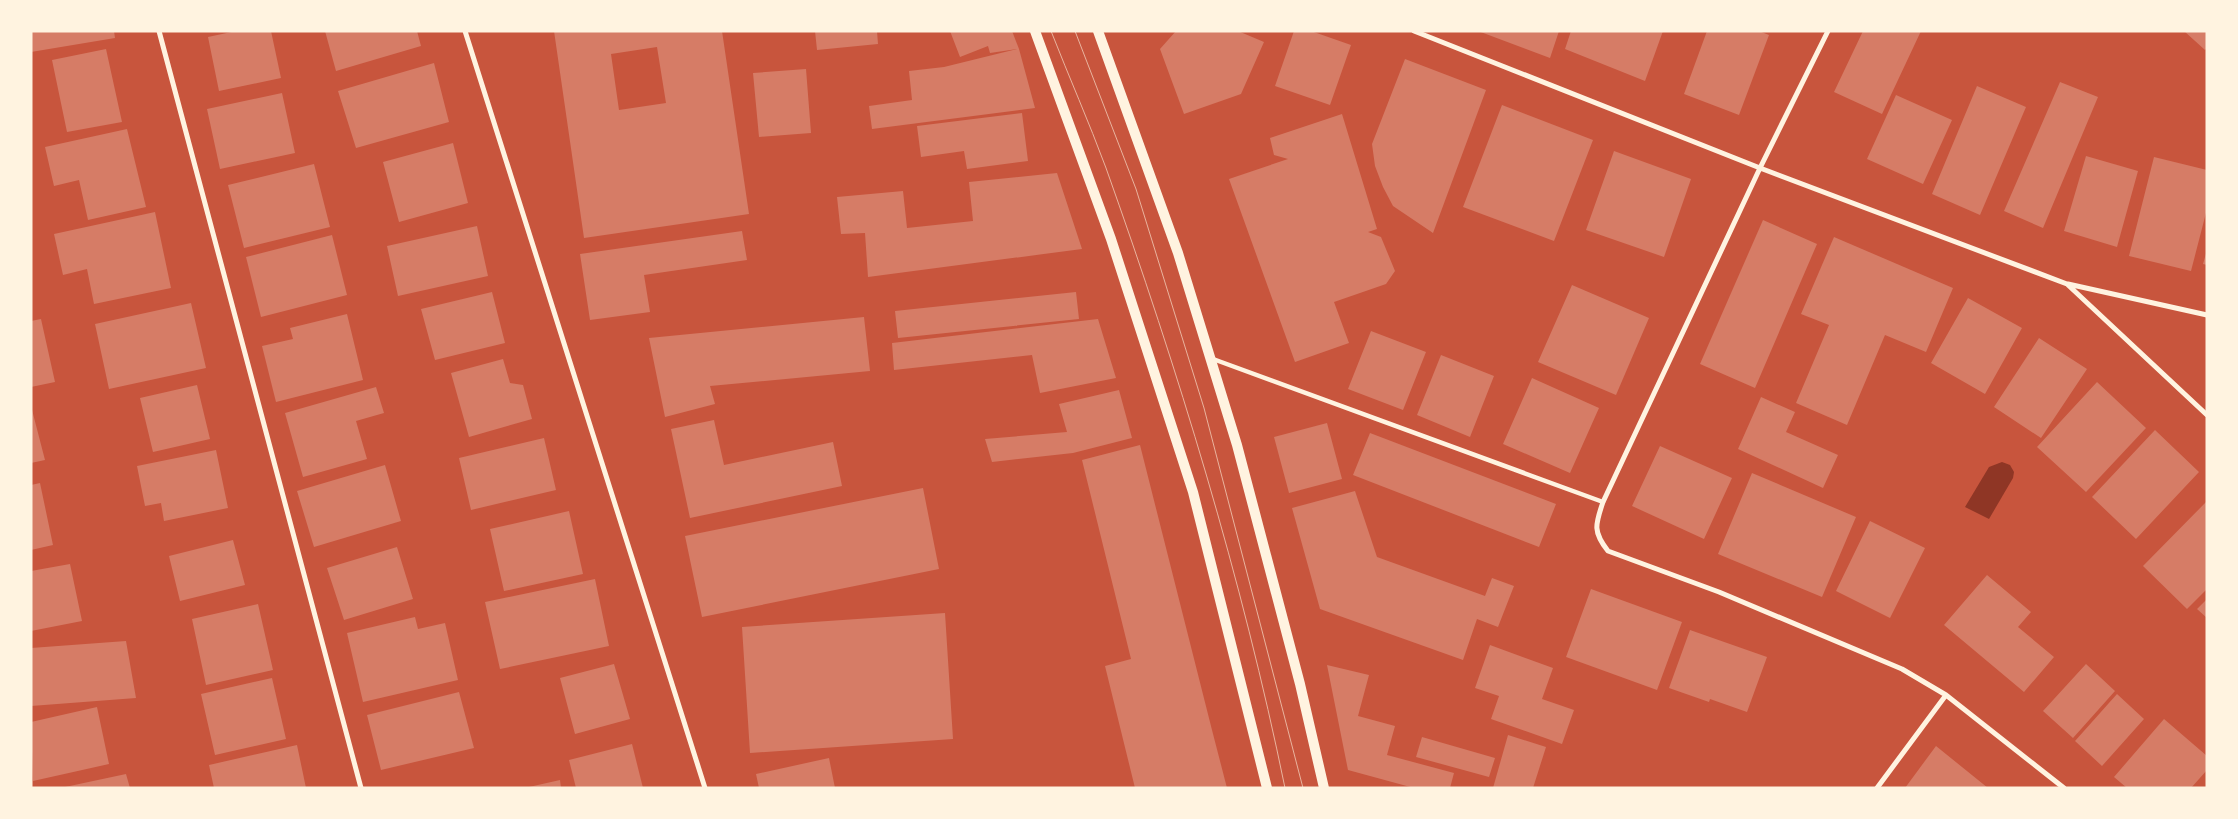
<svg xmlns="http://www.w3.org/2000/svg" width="2238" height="819" font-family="Arial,sans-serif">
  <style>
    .water { fill: #8f3625 }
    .building { fill: #d67c66; fill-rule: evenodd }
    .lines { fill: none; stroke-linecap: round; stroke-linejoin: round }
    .pedestrian { stroke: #fff3e0; stroke-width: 4.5 }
    .minor { stroke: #fff3e0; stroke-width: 5 }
    .secondary { stroke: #fff3e0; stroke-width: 10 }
    .tram { stroke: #e9b49f; stroke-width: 1 }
  </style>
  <rect width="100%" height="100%" fill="#c8553d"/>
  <path class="water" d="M 2002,462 L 2010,465 L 2014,472 L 2013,478 L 1989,519 L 1965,507 L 1989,467 Z"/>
  <path class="building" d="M 31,31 L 114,31 L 115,38 L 31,52 Z
    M 236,31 L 271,31 L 281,78 L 219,91 L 208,37 Z
    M 325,31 L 417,31 L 421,46 L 336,71 Z
    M 554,31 L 722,31 L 749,214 L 584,238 ZM 657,47 L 666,103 L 619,110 L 611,54 Z
    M 815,31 L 877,31 L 878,44 L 817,50 Z
    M 950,31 L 1012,31 L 1019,49 L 1035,108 L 872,129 L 869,106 L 912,100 L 909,71 L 944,67 L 1017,49 L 990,53 L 988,46 L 960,57 Z
    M 1176,31 L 1238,31 L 1264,42 L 1241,94 L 1184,114 L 1160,49 Z
    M 1294,31 L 1311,31 L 1351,45 L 1330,105 L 1275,86 Z
    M 1478,31 L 1559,31 L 1550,58 Z
    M 1571,31 L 1663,31 L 1645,81 L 1565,49 Z
    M 1707,31 L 1759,31 L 1769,35 L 1739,115 L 1684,94 Z
    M 1863,31 L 1921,31 L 1882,114 L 1834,92 Z
    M 2184,31 L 2207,31 L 2207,48 L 2205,50 Z
    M 106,49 L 122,122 L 67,132 L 52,60 Z
    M 1405,59 L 1486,90 L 1433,233 L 1393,206 L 1383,187 L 1375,166 L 1372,144 Z
    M 434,63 L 449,122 L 356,148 L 338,91 Z
    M 806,69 L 811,133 L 759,137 L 753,73 Z
    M 2060,82 L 2098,97 L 2043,228 L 2004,211 Z
    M 1977,86 L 2026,107 L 1980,215 L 1932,194 Z
    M 282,93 L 295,153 L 220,169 L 207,109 Z
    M 1896,95 L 1952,120 L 1923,184 L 1867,159 Z
    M 1502,105 L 1593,140 L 1554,241 L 1463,207 Z
    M 1022,113 L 1028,161 L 967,169 L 964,151 L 921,157 L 917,126 Z
    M 1342,114 L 1377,229 L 1368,232 L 1381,237 L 1395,271 L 1386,284 L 1334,302 L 1349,343 L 1295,362 L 1229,179 L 1288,159 L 1274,155 L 1270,138 Z
    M 127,129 L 146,207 L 88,220 L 79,180 L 54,186 L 45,147 Z
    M 453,143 L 468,203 L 399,222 L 383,162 Z
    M 1614,151 L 1691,179 L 1664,257 L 1586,230 Z
    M 2086,156 L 2138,171 L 2117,247 L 2064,231 Z
    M 2154,157 L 2207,170 L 2207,209 L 2191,271 L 2129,256 Z
    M 314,164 L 330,227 L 244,248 L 228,185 Z
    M 1057,173 L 1082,249 L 868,277 L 865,233 L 841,234 L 837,197 L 903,191 L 907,228 L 973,221 L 969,182 Z
    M 155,212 L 171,288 L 94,304 L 87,269 L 63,275 L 54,234 Z
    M 1763,220 L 1817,244 L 1755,388 L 1700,364 Z
    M 477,226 L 488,276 L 398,296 L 387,246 Z
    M 742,231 L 747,260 L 644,275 L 650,312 L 590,320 L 580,254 Z
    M 332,235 L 347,295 L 261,317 L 246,257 Z
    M 1834,237 L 1953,288 L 1926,352 L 1885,335 L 1847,425 L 1796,403 L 1829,325 L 1801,314 Z
    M 2207,250 L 2207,265 L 2203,264 Z
    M 1572,285 L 1649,318 L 1616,395 L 1538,362 Z
    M 492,292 L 505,343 L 435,360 L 421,309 Z
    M 1076,292 L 1079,319 L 898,338 L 895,311 Z
    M 1968,298 L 2022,328 L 1985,394 L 1931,363 Z
    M 191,303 L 206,368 L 109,389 L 95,324 Z
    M 347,314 L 363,380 L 276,402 L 262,346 L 293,339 L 290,328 Z
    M 864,317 L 870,371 L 710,386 L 715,404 L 665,417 L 649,338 Z
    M 41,319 L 55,382 L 31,387 L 31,321 Z
    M 1098,319 L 1116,378 L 1040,393 L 1032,355 L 894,370 L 892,343 Z
    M 1371,331 L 1426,352 L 1403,410 L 1348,389 Z
    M 2039,338 L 2087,369 L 2041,438 L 1994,407 Z
    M 1441,355 L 1494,376 L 1470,437 L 1417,415 Z
    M 503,359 L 510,383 L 523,385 L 532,419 L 469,437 L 451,373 Z
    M 1532,378 L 1599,408 L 1570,473 L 1503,444 Z
    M 2097,382 L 2146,428 L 2086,492 L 2037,447 Z
    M 197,385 L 210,439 L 153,452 L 140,398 Z
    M 376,387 L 384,413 L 356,421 L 367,459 L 303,477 L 285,413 Z
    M 1119,390 L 1132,438 L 1073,453 L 992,462 L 985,439 L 1067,432 L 1059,404 Z
    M 1761,397 L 1795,412 L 1786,432 L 1838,455 L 1823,488 L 1738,449 Z
    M 31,406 L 45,460 L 31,463 Z
    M 714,420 L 724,465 L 833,442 L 842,486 L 690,518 L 671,429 Z
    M 1327,423 L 1342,479 L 1289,493 L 1274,437 Z
    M 2155,430 L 2199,472 L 2136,539 L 2092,497 Z
    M 1370,433 L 1556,504 L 1539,547 L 1353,475 Z
    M 544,438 L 556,490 L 471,510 L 459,458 Z
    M 1140,445 L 1212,730 L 1227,788 L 1135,788 L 1105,666 L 1131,659 L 1082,460 Z
    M 1660,446 L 1732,478 L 1704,539 L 1632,506 Z
    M 216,450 L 228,508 L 164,521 L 161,503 L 145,506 L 137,466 Z
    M 385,465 L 401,521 L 314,547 L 297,491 Z
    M 1752,473 L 1856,517 L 1822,597 L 1718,554 Z
    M 40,483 L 53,545 L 31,550 L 31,485 Z
    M 923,488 L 939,569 L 702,617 L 685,536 Z
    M 1355,491 L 1377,557 L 1485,596 L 1492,578 L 1514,586 L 1498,627 L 1477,619 L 1463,660 L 1320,609 L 1292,508 Z
    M 2207,501 L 2207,589 L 2187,609 L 2143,566 Z
    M 569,511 L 583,574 L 504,591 L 490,529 Z
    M 1870,521 L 1925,548 L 1890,618 L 1836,591 Z
    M 233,540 L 245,585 L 180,601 L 169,556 Z
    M 397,547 L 413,599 L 344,620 L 327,568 Z
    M 70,564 L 82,621 L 31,631 L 31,571 Z
    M 1987,575 L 2031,612 L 2018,627 L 2054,657 L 2024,692 L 1944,625 Z
    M 595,579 L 609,646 L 500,669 L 485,602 Z
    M 1591,589 L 1682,622 L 1657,690 L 1566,657 Z
    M 2207,599 L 2207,618 L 2197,609 Z
    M 258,604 L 273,670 L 206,685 L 192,619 Z
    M 945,613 L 953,739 L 750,753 L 742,627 Z
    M 415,617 L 418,629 L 445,623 L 458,680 L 363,702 L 347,633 Z
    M 1690,630 L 1767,657 L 1747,712 L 1710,699 L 1709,702 L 1669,688 Z
    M 126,641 L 136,698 L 31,706 L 31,648 Z
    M 1490,645 L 1553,668 L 1542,699 L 1574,710 L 1562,744 L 1491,719 L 1499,696 L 1475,688 Z
    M 614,664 L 630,719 L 575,734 L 560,678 Z
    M 2086,664 L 2115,691 L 2073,738 L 2043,711 Z
    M 1327,665 L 1369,675 L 1358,716 L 1395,726 L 1387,755 L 1454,773 L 1450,788 L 1414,788 L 1348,770 Z
    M 272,678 L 286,739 L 215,755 L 201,694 Z
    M 459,692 L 474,748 L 381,770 L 367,715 Z
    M 2117,694 L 2144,719 L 2102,766 L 2075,741 Z
    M 97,707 L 109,764 L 33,781 L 31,722 Z
    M 2164,719 L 2207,756 L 2207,770 L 2191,788 L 2127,788 L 2114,777 Z
    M 1508,735 L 1546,747 L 1533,788 L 1493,788 Z
    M 1422,737 L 1495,758 L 1489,777 L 1416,757 Z
    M 632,744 L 643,788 L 576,788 L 569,760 Z
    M 297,745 L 306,788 L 214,788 L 209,765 Z
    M 1936,746 L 1988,788 L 1905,788 Z
    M 829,758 L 835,788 L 759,788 L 756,774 Z
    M 126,774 L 130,788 L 65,788 L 65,787 Z
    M 560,780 L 561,788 L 529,788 L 529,787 Z"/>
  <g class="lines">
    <path class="pedestrian" d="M 1213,359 L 1603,502"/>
    <path class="minor" d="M 159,31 L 361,788
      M 465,31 L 705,788
      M 1414,31 L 1760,168 L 2067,284 L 2207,415
      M 1828,31 L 1760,168 L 1603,502 C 1595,525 1593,532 1608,551 L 1719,592 L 1902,669 L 1946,695 L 2064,788
      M 2068,284 L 2207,315
      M 1877,788 L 1946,695"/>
    <path class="secondary" d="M 1035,31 L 1111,239 L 1193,492 L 1267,788
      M 1098,31 L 1178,253 L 1237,445 L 1300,684 L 1324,788"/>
    <path class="tram" d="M 1051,31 C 1069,77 1089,122 1106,168 C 1178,370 1242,578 1285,788
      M 1075,31 L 1136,189 L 1204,408 L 1303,788"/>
  </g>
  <rect width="2238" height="819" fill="none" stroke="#fff3e0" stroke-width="65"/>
</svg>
